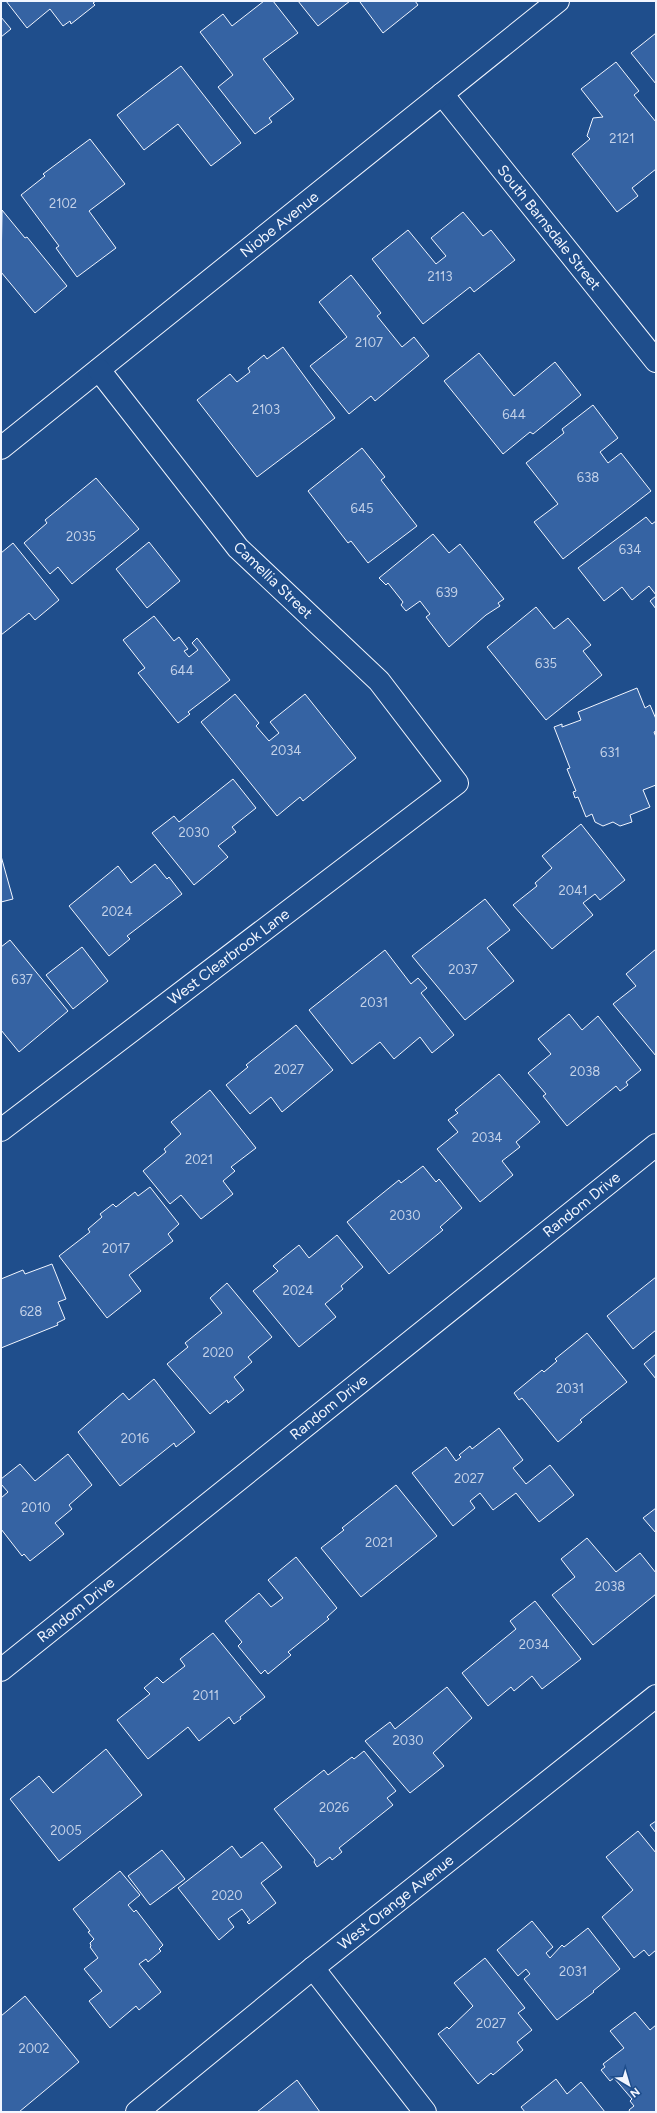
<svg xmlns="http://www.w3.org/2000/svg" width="657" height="2113" font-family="Figtree,sans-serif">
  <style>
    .building { fill: #3563a3; stroke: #f2f6ff }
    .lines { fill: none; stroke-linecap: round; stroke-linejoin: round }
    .street-casing { stroke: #f2f6ff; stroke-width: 24 }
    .secondary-casing { stroke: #f2f6ff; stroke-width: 24 }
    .street { stroke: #1f4e8c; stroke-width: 22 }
    .secondary { stroke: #1f4e8c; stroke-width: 22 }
    .labels { text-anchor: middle; stroke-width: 3; stroke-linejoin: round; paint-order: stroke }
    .number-label { font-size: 13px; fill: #c3d1e8 }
    .street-label { font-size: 15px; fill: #f2f6ff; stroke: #1f4e8c }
  </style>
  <rect width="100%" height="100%" fill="#1f4e8c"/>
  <path class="building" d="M 6,1 L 96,1 L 93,3 L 95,5 L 71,24 L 70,21 L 63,26 L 50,9 L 27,28 Z
    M 264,1 L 273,1 L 298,33 L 263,59 L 294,99 L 269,118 L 272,122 L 255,134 L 218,87 L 233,75 L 200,32 L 223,14 L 232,26 Z
    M 298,1 L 350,1 L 318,26 Z
    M 361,1 L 415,1 L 418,5 L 383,33 L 360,2 Z
    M 1,17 L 11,29 L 1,37 Z
    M 656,33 L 656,84 L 631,53 Z
    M 616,62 L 639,91 L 634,95 L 656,122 L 656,169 L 632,188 L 638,196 L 617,212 L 572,154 L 590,139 L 587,136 L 593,118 L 603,117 L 581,89 Z
    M 181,66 L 241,143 L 211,166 L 178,124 L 144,150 L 117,115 Z
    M 90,139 L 125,184 L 89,211 L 116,248 L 77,277 L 56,248 L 59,246 L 21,195 L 45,176 L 43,174 Z
    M 2,210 L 25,238 L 27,237 L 67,286 L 35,313 L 1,272 Z
    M 463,212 L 483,236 L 491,230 L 515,260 L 474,292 L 470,287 L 423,324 L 372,259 L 408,230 L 436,264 L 446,256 L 431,238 Z
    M 351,275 L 381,313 L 377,316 L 402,347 L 414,337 L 429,356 L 375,401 L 371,396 L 349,414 L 310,366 L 347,337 L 319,302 Z
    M 283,347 L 335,418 L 257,477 L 197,400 L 230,374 L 237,382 L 250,372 L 248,368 L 264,355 L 267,359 Z
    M 479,353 L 514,396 L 555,362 L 581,395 L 533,434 L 530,432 L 503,454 L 444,381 Z
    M 593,405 L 618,438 L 600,452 L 608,463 L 621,453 L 651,491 L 563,559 L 534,522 L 558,504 L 526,463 L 564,433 L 562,429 Z
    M 362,448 L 385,477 L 381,480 L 417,526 L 368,563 L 351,541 L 348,543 L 308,491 Z
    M 96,478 L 139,529 L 72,584 L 58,567 L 50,574 L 24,543 L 47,523 L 45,520 Z
    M 646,517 L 652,524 L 656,521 L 656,595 L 649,586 L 632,600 L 622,587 L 604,601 L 578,568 Z
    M 433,534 L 449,553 L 460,544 L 504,599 L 498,603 L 500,606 L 486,615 L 449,647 L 426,617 L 430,614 L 420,601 L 406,611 L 401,605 L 403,602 L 388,583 L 386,585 L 379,578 Z
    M 149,542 L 180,581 L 147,608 L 116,569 Z
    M 13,543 L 59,600 L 35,620 L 29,613 L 1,635 L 1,553 Z
    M 656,596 L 656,609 L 650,601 Z
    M 536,607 L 554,629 L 568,618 L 591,645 L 583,651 L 602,675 L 546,720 L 487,647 Z
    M 154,616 L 174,641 L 179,637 L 188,649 L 184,651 L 189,657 L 198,650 L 192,643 L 197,638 L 230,680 L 188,712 L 190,714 L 178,723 L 138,673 L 145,668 L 123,640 Z
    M 637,688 L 645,708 L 650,705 L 656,719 L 656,731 L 654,732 L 656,737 L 656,785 L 643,790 L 650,807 L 630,815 L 632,822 L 620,826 L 613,822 L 603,826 L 595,822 L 592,814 L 586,817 L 578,797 L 575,798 L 573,792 L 576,791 L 567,769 L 570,768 L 554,727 L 562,724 L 562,727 L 581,720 L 578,712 Z
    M 235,694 L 259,723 L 256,726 L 269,741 L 279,733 L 270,722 L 305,694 L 356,758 L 303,801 L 300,797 L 277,816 L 201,722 Z
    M 233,779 L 256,808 L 232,827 L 236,832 L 218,846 L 228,857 L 194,885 L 152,833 L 174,816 L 179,822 Z
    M 581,824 L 625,880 L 600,900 L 595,894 L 583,903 L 593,915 L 552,949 L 513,905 L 537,886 L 535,883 L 552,868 L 542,856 Z
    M 1,856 L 13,899 L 1,902 Z
    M 155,864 L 167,879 L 169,877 L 182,894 L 127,936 L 130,939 L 109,956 L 69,906 L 118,866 L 131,883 Z
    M 485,899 L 510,930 L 487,948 L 514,981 L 465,1020 L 412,956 Z
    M 10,940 L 68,1011 L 19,1052 L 1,1030 L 1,947 Z
    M 82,947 L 108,981 L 73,1009 L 46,975 Z
    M 656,949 L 656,1056 L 613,1004 L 636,986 L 626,974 Z
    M 385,950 L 411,984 L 418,978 L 427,988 L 421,993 L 454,1035 L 432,1053 L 420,1037 L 394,1059 L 380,1042 L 352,1064 L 309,1010 Z
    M 569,1014 L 582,1030 L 598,1016 L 641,1070 L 626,1082 L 628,1085 L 620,1091 L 616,1086 L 567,1126 L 543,1096 L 546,1094 L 528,1073 L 551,1054 L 538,1039 Z
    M 296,1025 L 333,1070 L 282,1112 L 271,1097 L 250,1114 L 226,1085 L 248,1067 L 246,1065 Z
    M 499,1074 L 540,1122 L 516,1142 L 520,1147 L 502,1161 L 513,1175 L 480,1202 L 437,1149 L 458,1132 L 448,1120 L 458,1113 L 455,1110 Z
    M 210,1090 L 256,1148 L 231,1167 L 235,1171 L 223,1181 L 233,1194 L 201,1219 L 181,1195 L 170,1204 L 143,1171 L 166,1152 L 164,1149 L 181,1134 L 171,1122 Z
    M 423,1166 L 436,1182 L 439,1179 L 462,1208 L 440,1227 L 443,1230 L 389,1274 L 347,1222 L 399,1180 L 401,1183 Z
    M 150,1187 L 179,1224 L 168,1234 L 173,1241 L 129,1275 L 141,1291 L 107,1318 L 59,1256 L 90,1232 L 88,1229 L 102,1217 L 100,1214 L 113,1204 L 116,1207 L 135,1192 L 138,1196 Z
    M 337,1235 L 363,1267 L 341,1286 L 343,1289 L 325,1304 L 336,1317 L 299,1347 L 253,1291 L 278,1271 L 273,1266 L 299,1245 L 309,1258 Z
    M 52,1264 L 66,1299 L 58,1302 L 65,1319 L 57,1323 L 58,1325 L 1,1348 L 1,1279 L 23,1270 L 25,1274 Z
    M 656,1277 L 656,1330 L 633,1349 L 607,1316 Z
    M 227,1283 L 272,1337 L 248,1357 L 252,1362 L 234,1377 L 244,1390 L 228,1403 L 227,1400 L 210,1414 L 167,1364 L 188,1347 L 185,1343 L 222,1313 L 210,1298 Z
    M 587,1333 L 627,1382 L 580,1420 L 582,1422 L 558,1442 L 522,1398 L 519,1400 L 514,1393 L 542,1370 L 544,1372 L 557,1361 L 555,1359 Z
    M 656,1354 L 656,1379 L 644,1364 Z
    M 154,1379 L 195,1432 L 176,1447 L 174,1443 L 120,1486 L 78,1432 L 123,1393 L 129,1400 Z
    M 499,1428 L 523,1460 L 513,1468 L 526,1484 L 550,1465 L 574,1495 L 539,1522 L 516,1493 L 493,1510 L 480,1493 L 470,1501 L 475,1508 L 453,1526 L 412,1473 L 446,1447 L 456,1461 L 461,1457 L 459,1455 L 470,1446 L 472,1449 Z
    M 68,1454 L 92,1485 L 69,1505 L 72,1509 L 55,1523 L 64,1534 L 30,1561 L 24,1554 L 22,1556 L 1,1529 L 1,1498 L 8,1492 L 1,1484 L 1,1479 L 20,1464 L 35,1481 Z
    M 396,1485 L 437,1536 L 361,1597 L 321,1548 L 344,1530 L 342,1528 Z
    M 656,1508 L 656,1533 L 643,1518 Z
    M 587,1538 L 616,1572 L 640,1553 L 656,1573 L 656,1594 L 593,1645 L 552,1595 L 575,1577 L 561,1559 Z
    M 296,1557 L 337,1608 L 327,1617 L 329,1619 L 288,1652 L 291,1655 L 268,1674 L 265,1670 L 261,1674 L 238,1646 L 242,1642 L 225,1621 L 259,1593 L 271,1607 L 283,1598 L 268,1580 Z
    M 535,1601 L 581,1659 L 542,1689 L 532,1676 L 514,1691 L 511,1687 L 488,1706 L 462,1673 L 516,1629 L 510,1621 Z
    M 213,1633 L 265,1697 L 240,1717 L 241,1719 L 234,1724 L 229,1717 L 199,1741 L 188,1727 L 148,1759 L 117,1720 L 150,1694 L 144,1688 L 157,1677 L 163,1683 L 185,1666 L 180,1659 Z
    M 447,1687 L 472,1718 L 433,1753 L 444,1766 L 410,1793 L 365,1741 L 390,1722 L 395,1729 Z
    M 106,1749 L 142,1795 L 59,1861 L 10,1799 L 39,1776 L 53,1793 Z
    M 364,1751 L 396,1791 L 387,1798 L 393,1805 L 339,1848 L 342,1852 L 332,1860 L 330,1857 L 317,1867 L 314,1862 L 315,1860 L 274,1809 L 324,1770 L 328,1775 L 352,1757 L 354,1759 Z
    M 656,1821 L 656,1833 L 650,1825 Z
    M 638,1831 L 656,1853 L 656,1950 L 649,1956 L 644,1950 L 634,1958 L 602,1917 L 633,1890 L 606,1857 Z
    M 262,1842 L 282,1867 L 261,1883 L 276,1903 L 249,1924 L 247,1922 L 250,1920 L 242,1909 L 228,1919 L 234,1927 L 219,1940 L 178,1888 L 232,1846 L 241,1858 Z
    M 162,1850 L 185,1879 L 150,1905 L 128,1876 Z
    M 120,1871 L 140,1895 L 128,1905 L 134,1912 L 136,1910 L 163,1945 L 159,1949 L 161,1951 L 148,1962 L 146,1959 L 139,1964 L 161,1992 L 139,2010 L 136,2006 L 110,2028 L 89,2001 L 102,1991 L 84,1969 L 98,1958 L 90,1947 L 91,1946 L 90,1943 L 94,1939 L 88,1932 L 90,1931 L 73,1909 Z
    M 532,1921 L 553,1947 L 546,1953 L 550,1958 L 562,1945 L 564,1947 L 588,1928 L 620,1969 L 593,1991 L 594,1992 L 557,2020 L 524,1979 L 530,1974 L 526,1969 L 518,1976 L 497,1950 Z
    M 485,1958 L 525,2008 L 518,2013 L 532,2030 L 517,2042 L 523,2050 L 493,2075 L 491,2073 L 478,2084 L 438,2034 L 447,2027 L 449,2029 L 473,2006 L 454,1983 Z
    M 25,1996 L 79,2062 L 19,2112 L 1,2112 L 1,2016 Z
    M 635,2012 L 650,2030 L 656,2025 L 656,2112 L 630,2112 L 629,2110 L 634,2106 L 630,2101 L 632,2099 L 614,2078 L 610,2081 L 601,2070 L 605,2067 L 603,2064 L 624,2048 L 610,2031 Z
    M 556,2079 L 567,2094 L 581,2082 L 605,2112 L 525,2112 L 521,2107 Z
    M 297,2080 L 320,2112 L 257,2112 Z"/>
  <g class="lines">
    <g class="street-casing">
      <g id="street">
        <path id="s1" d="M 442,94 L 656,361"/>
        <path id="s2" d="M 1,448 L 558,1"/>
        <path id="s3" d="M 1,1130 L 457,783 L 379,681 L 238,548 L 99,370"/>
        <path id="s4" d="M 1,1670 L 656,1145"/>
        <path d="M 313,1968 L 425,2112"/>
      </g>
    </g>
    <g class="secondary-casing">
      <g id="secondary">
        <path id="s5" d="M 137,2112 L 313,1968 L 656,1696"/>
      </g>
    </g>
    <use href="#street" class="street"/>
    <use href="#secondary" class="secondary"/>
  </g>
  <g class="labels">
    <g class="number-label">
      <text x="622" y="143">2121</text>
      <text x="63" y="208">2102</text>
      <text x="440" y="281">2113</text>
      <text x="369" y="347">2107</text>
      <text x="266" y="414">2103</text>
      <text x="514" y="419">644</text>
      <text x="588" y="482">638</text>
      <text x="362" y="513">645</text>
      <text x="81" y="541">2035</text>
      <text x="630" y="554">634</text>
      <text x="447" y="597">639</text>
      <text x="546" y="668">635</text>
      <text x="182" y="675">644</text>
      <text x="286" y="755">2034</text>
      <text x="610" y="757">631</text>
      <text x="194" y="837">2030</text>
      <text x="573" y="895">2041</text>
      <text x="117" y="916">2024</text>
      <text x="463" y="974">2037</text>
      <text x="22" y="984">637</text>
      <text x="374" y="1007">2031</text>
      <text x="289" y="1074">2027</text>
      <text x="585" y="1076">2038</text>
      <text x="487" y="1142">2034</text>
      <text x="199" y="1164">2021</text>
      <text x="405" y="1220">2030</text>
      <text x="116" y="1253">2017</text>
      <text x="298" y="1295">2024</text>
      <text x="31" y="1316">628</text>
      <text x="218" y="1357">2020</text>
      <text x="570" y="1393">2031</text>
      <text x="135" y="1443">2016</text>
      <text x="469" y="1483">2027</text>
      <text x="36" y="1512">2010</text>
      <text x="379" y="1547">2021</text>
      <text x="610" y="1591">2038</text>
      <text x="534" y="1649">2034</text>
      <text x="206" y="1700">2011</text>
      <text x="408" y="1745">2030</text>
      <text x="334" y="1812">2026</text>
      <text x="66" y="1835">2005</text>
      <text x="227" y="1900">2020</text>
      <text x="573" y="1976">2031</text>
      <text x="491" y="2028">2027</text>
      <text x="34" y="2053">2002</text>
    </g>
    <g class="street-label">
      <text dy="5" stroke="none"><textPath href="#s2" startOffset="357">Niobe Avenue</textPath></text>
      <text dy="5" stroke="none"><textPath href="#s1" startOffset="171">South Barnsdale Street</textPath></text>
      <text transform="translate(273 580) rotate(44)" y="5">Camellia Street</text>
      <text dy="5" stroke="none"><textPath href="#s3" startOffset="286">West Clearbrook Lane</textPath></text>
      <text dy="5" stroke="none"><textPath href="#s4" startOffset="744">Random Drive</textPath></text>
      <text dy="5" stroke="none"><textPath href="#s4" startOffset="420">Random Drive</textPath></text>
      <text dy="5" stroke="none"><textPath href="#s4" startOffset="96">Random Drive</textPath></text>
      <text dy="5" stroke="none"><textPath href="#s5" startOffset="333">West Orange Avenue</textPath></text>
    </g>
  </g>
  <rect width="657" height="2113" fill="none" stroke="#f2f6ff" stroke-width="4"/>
  <g transform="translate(629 2085) rotate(142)" stroke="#1f4e8c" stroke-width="3" paint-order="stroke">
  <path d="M0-3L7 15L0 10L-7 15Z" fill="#f2f6ff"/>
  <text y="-6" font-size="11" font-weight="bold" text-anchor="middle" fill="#f2f6ff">N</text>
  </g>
</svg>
